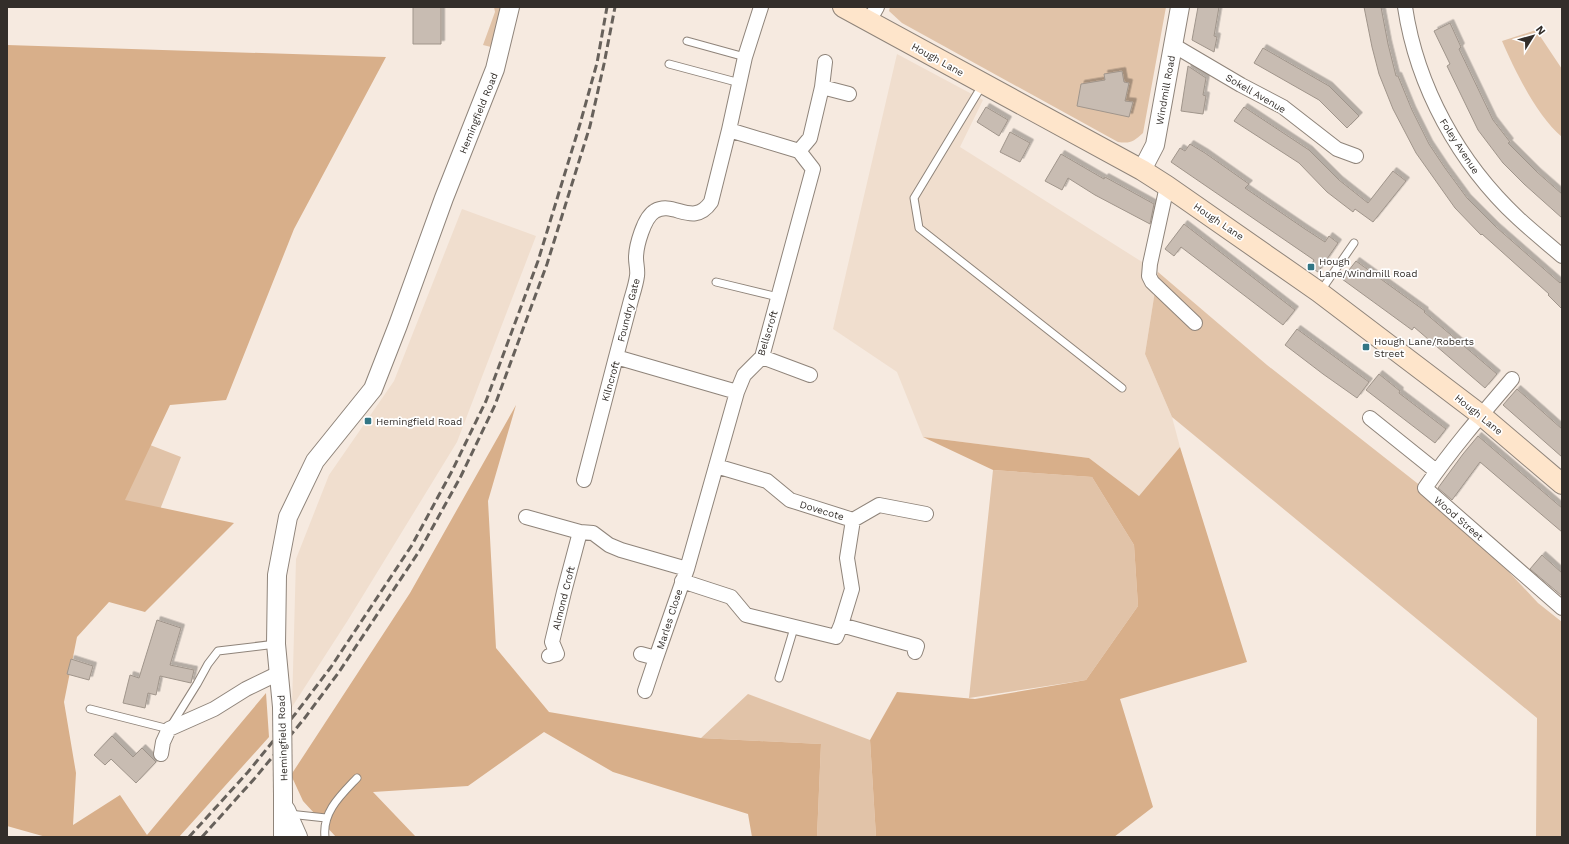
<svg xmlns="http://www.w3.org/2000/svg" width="1569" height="844" font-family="'Work Sans',sans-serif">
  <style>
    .built { fill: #f0dece }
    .green { fill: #e1c3a8 }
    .forest { fill: #d8af8a }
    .building { fill: #c8bcb2; stroke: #a0958b; filter: url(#shadow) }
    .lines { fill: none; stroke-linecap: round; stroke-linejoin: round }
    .service-casing { stroke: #8f847a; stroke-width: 9 }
    .minor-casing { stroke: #8f847a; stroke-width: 16 }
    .tertiary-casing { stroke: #8f847a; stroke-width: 20 }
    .secondary-casing { stroke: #8f847a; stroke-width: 22 }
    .service { stroke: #fff; stroke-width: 7 }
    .minor { stroke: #fff; stroke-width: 14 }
    .tertiary { stroke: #fff; stroke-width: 18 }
    .secondary { stroke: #fee5cb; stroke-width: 20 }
    .rail { stroke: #67615b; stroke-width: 3; stroke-dasharray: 8 4; stroke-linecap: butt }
    .tertiary-bridge-casing { stroke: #8f847a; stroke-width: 20; stroke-linecap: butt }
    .tertiary-bridge { stroke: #fff; stroke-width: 18 }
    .poi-dot { fill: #327685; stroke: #fff; stroke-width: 1.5 }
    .labels { text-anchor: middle; stroke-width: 3.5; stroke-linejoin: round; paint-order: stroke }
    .street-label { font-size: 10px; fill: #332e2a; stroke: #fff }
    .poi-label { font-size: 10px; fill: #332e2a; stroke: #fff; text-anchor: start }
  </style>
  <defs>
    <filter id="shadow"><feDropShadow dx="3.5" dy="-3.5" stdDeviation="0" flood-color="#0004"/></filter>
  </defs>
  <rect width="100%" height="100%" fill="#f6eae0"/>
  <path class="built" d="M 897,54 L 983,100 L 960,147 L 1158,272 L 1145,354 L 1172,417 L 1180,447 L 1139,496 L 1089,458 L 923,437 L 897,372 L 833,329 Z
    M 462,209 L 536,236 L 457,442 L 348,620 L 292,707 L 296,559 L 329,475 L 394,381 Z"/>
  <path class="green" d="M 494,7 L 500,7 L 501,12 L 491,47 L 483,45 L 495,12 Z
    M 890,7 L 1166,7 L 1143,133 C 1134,141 1131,144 1118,142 L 902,23 L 889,11 Z
    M 1536,30 L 1562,69 L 1562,137 C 1537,116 1515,71 1502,41 Z
    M 1158,272 L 1267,365 L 1450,509 L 1538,603 L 1562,622 L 1562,837 L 1536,837 L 1537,718 L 1172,417 L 1145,354 Z
    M 145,443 L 181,457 L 157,517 L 122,503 Z
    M 993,470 L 1092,477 L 1134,545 L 1138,606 L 1086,680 L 969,698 Z
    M 748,694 L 870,740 L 876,837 L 817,837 L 821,744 L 701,738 Z"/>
  <path class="forest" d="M 7,45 L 386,57 L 294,229 L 226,400 L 170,405 L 125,500 L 234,523 L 145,612 L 109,602 L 77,637 L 64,702 L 76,773 L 73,825 L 120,795 L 147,835 L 266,693 L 269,737 L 179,837 L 46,837 L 7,826 Z
    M 516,405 L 488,501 L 496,648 L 549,712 L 701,738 L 821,744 L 817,837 L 752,837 L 748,814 L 613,772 L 544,732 L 468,786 L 373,792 L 416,837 L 336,837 L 303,801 L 291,775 L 410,593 Z
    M 923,437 L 1089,458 L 1139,496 L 1180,447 L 1247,662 L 1120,699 L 1153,807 L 1114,837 L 876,837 L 870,740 L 897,692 L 975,699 L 1086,680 L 1138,606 L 1134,545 L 1092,477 L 993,470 Z"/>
  <path class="building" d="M 413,7 L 441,7 L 441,44 L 413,44 Z
    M 1198,7 L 1219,7 L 1214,36 L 1217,37 L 1214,52 L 1192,40 Z
    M 1364,7 L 1381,7 L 1388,44 L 1396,76 L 1398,76 L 1412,110 L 1429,144 L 1445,168 L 1467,198 L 1496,227 L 1560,283 L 1562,281 L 1562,309 L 1548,295 L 1549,294 L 1482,234 L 1481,235 L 1455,208 L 1416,153 L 1393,109 L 1379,74 L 1372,47 Z
    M 1450,23 L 1461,47 L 1459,49 L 1493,120 L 1510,142 L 1508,143 L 1537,172 L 1562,194 L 1562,218 L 1524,184 L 1503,163 L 1478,130 L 1447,66 L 1450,64 L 1434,31 Z
    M 1263,48 L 1329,86 L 1359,116 L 1347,128 L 1319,100 L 1254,63 Z
    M 1188,66 L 1206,78 L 1203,95 L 1206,96 L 1203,114 L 1181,111 Z
    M 1122,71 L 1124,82 L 1129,83 L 1125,101 L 1133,102 L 1129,117 L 1077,106 L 1081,84 L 1105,80 L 1104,74 Z
    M 986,107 L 1008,120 L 999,136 L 977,122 Z
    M 1244,107 L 1309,150 L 1339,180 L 1368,203 L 1393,171 L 1406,181 L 1373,222 L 1355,209 L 1353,212 L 1327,192 L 1299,163 L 1234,121 Z
    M 1010,132 L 1030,143 L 1020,162 L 1000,152 Z
    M 1190,144 L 1205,153 L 1249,184 L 1245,188 L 1305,229 L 1325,242 L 1329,236 L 1338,243 L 1318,272 L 1310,267 L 1314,260 L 1171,162 L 1180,148 L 1185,151 Z
    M 1061,154 L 1104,179 L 1105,177 L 1154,204 L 1150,224 L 1095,195 L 1068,178 L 1062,190 L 1045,181 Z
    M 1184,224 L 1295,310 L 1283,325 L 1181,247 L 1174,256 L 1165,249 Z
    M 1356,261 L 1425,311 L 1424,312 L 1497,374 L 1485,388 L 1414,327 L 1412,330 L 1342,279 Z
    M 1297,329 L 1369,382 L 1357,398 L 1323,374 L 1285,345 Z
    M 1379,374 L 1400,391 L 1399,393 L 1446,429 L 1435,443 L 1366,390 Z
    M 1517,389 L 1562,429 L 1562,457 L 1503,405 Z
    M 1478,436 L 1562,508 L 1562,532 L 1480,462 L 1452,500 L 1438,488 L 1463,454 Z
    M 1542,555 L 1562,573 L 1562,596 L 1530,569 Z
    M 157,620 L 181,628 L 170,665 L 194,670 L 191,683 L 160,676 L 156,695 L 148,693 L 145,708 L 123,703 L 130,675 L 139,678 Z
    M 71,659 L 93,666 L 89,680 L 67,674 Z
    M 112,736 L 133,757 L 142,748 L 156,762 L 136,783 L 111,759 L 105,765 L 94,755 Z"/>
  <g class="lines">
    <g class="service-casing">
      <path id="service" d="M 687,41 L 745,57
        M 669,64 L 740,83
        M 983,84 L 914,198 L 919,228 L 1122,388
        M 716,282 L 778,297
        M 1320,292 L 1354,243
        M 779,678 L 794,628
        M 90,709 L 169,729 L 197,684 L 208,664 L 218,651 L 276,644
        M 289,814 L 326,818
        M 325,837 C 322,812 341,795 357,778"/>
    </g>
    <g class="minor-casing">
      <path id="minor" d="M 761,7 L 745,57 L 729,130 L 799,151
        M 1405,7 C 1417,87 1459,163 1518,218 C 1532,231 1547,243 1562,256
        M 869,21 L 877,7
        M 1173,45 L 1241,85 L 1283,107 L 1337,149 L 1356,156
        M 822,87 L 849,94
        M 799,151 L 810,138 L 822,87 L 825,62
        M 1167,186 L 1150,264 L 1149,276 L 1152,282 L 1195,323
        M 616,357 C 621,338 626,319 631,300 C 633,293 636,284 637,276 C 638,270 636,264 636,258 C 636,246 644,217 655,211 C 674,200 693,228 711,202 L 729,130
        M 762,357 L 810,375
        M 1512,379 C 1482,414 1451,450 1425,488 L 1562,608
        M 1370,418 L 1436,471
        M 716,466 L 767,481 L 790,500 L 853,520
        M 584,480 L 616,357 L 737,392
        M 526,517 L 580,532 L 564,592 L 552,642 L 557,654 L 549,656
        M 853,520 L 847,558 L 852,589 L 841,625 L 917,646 L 915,652
        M 853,520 L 879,505 L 926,514
        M 580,532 L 593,533 L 609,545 L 621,550 L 687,569
        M 682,581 L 731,597 L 746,615 L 836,637 L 841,625
        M 641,654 L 656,658 L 687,569 L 737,392 L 744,375 L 762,357 L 813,169 L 799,151
        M 645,691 L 656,658
        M 161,754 L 163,742 L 169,729 L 214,709 L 246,689 L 279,673"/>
    </g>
    <g class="tertiary-casing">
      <path id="tertiary" d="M 1142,170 L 1155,145 L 1180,7
        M 282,707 L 276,644 L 277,575 L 288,517 L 315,461 L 373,389 L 398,325 L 444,198 L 495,69 L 510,7
        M 286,810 L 298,837
        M 283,837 L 283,795"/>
    </g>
    <g class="secondary-casing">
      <path id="secondary" d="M 843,7 L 1142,170 L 1167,186 L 1319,292 L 1481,415 L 1562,484"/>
    </g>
    <use href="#service" class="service"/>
    <use href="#minor" class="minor"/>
    <use href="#tertiary" class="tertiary"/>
    <use href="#secondary" class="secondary"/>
    <path class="rail" d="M 189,837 L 248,772 L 296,713 L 331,667 L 412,545 L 452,471 L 486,401 L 538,261 L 580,124 L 597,63 L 607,7
      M 202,837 L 255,778 L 304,719 L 339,672 L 420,550 L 461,476 L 495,405 L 547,264 L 590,126 L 604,64 L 615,7"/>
    <g class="tertiary-bridge-casing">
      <path id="tertiary-bridge" d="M 282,707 L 283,795"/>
    </g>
    <use href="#tertiary-bridge" class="tertiary-bridge"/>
  </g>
  <g class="poi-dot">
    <rect x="1307" y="263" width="8" height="8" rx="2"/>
    <rect x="1362" y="343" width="8" height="8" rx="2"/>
    <rect x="364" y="417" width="8" height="8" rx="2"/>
  </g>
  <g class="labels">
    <g class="street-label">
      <text transform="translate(938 59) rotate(29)" y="4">Hough Lane</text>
      <text transform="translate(1165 90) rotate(-80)" y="4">Windmill Road</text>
      <text transform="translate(1256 93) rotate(30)" y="4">Sokell Avenue</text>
      <text transform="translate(478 113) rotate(-68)" y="4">Hemingfield Road</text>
      <text transform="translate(1460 146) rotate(57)" y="4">Foley Avenue</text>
      <text transform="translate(1219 221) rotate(34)" y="4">Hough Lane</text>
      <text transform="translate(628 310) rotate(-76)" y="4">Foundry Gate</text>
      <text transform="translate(767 333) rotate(-73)" y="4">Bellscroft</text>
      <text transform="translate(610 381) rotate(-74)" y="4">Kilncroft</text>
      <text transform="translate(1479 414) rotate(39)" y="4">Hough Lane</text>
      <text transform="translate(822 510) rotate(17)" y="4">Dovecote</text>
      <text transform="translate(1459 518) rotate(41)" y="4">Wood Street</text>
      <text transform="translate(563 598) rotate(-76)" y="4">Almond Croft</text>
      <text transform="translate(669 619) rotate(-72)" y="4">Marles Close</text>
      <text transform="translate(282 738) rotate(-92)" y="4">Hemingfield Road</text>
    </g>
    <g class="poi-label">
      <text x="1319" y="265">Hough<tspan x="1319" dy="12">Lane/Windmill Road</tspan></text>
      <text x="1374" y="345">Hough Lane/Roberts<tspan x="1374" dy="12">Street</tspan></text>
      <text x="376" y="425">Hemingfield Road</text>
    </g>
  </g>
  <rect width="1569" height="844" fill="none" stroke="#332e2a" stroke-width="16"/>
  <g transform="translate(1533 36) rotate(53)" stroke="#ffffff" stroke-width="3" paint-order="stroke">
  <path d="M0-3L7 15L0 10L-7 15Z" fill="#332e2a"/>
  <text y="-6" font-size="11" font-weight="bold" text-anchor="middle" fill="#332e2a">N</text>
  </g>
</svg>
